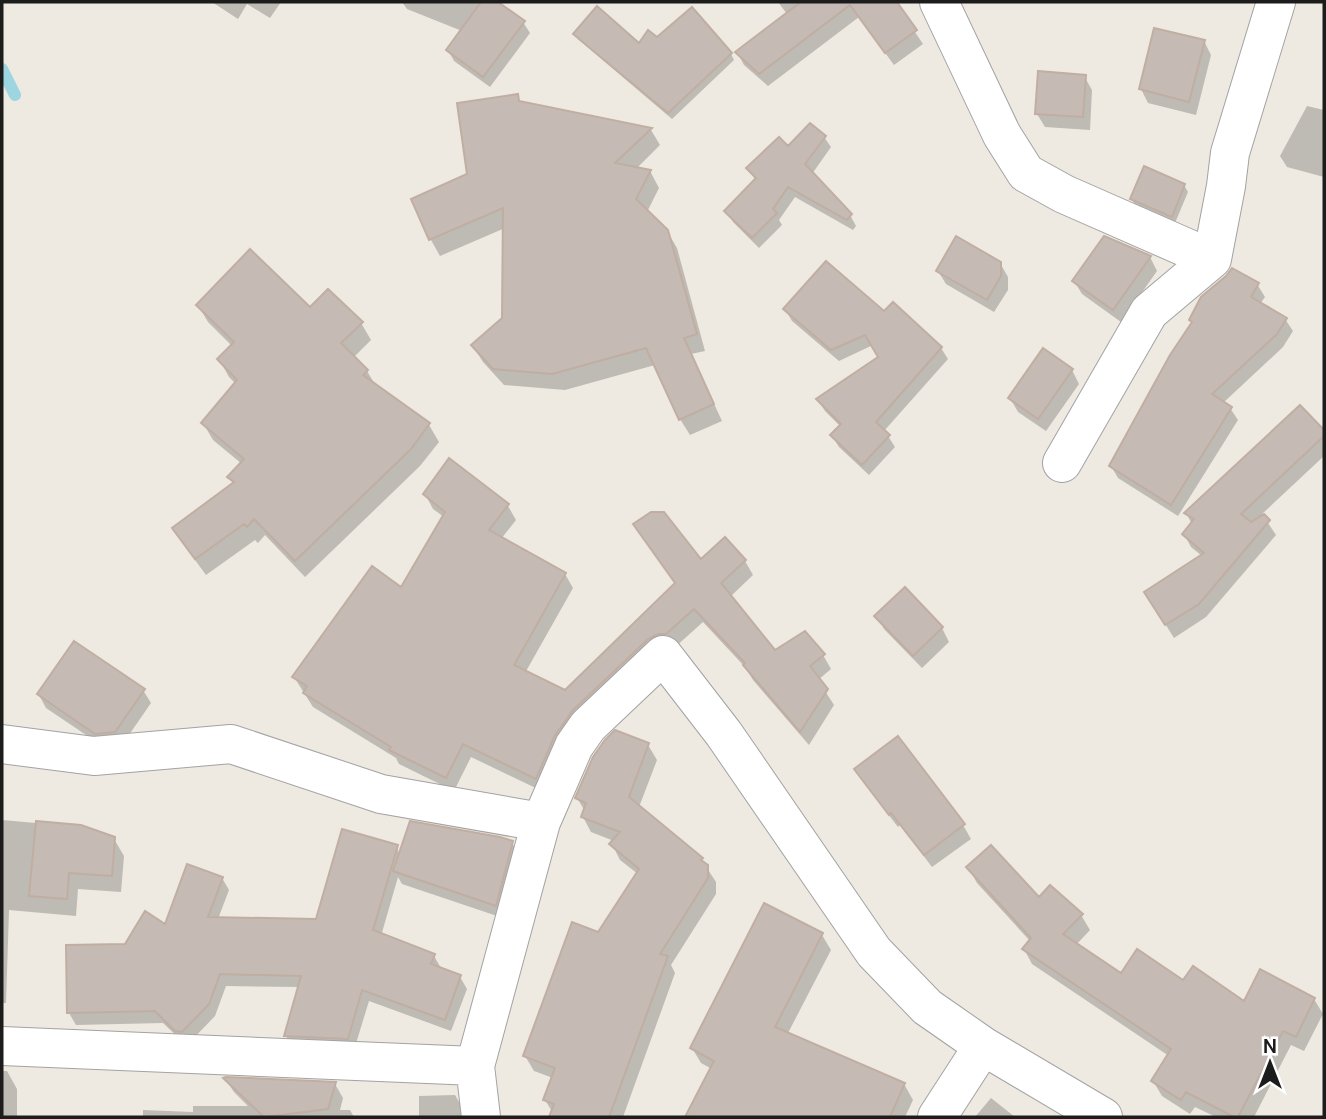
<svg xmlns="http://www.w3.org/2000/svg" width="1326" height="1119" font-family="'DM Sans',sans-serif">
  <style>
    .shadow { fill: #0003 }
    .lines { fill: none; stroke-linecap: round; stroke-linejoin: round }
    .stream { stroke: #9dd5e0; stroke-width: 12 }
    .building { fill: #c6bbb4; stroke: #c1aea2; stroke-width: 2 }
    .minor-casing { stroke: #a3a3a3; stroke-width: 40 }
    .minor { stroke: #fff; stroke-width: 38 }
  </style>
  <rect width="100%" height="100%" fill="#eee9e1"/>
  <path class="shadow" d="M 212,2 L 281,2 L 270,18 L 247,4 L 238,19 Z
    M 402,2 L 495,2 L 523,22 L 530,33 L 490,87 L 454,61 L 448,50 L 462,31 L 407,9 Z
    M 778,2 L 895,2 L 923,44 L 894,65 L 859,17 L 768,86 L 744,65 L 737,52 L 787,14 Z
    M 575,34 L 639,45 L 657,39 L 731,54 L 734,60 L 672,119 L 579,40 Z
    M 1204,41 L 1211,55 L 1196,115 L 1148,103 L 1141,89 Z
    M 1084,76 L 1092,90 L 1090,130 L 1045,127 L 1037,114 Z
    M 517,96 L 521,104 L 651,130 L 660,145 L 636,169 L 650,171 L 659,188 L 647,212 L 667,231 L 677,248 L 705,351 L 691,354 L 722,421 L 690,435 L 680,419 L 655,365 L 565,390 L 504,385 L 483,362 L 473,346 L 504,319 L 505,228 L 440,256 L 431,240 L 413,200 L 469,175 Z
    M 1307,106 L 1324,110 L 1324,177 L 1287,167 L 1280,156 Z
    M 824,137 L 831,147 L 812,174 L 850,215 L 856,226 L 853,230 L 795,197 L 779,220 L 782,225 L 759,248 L 733,222 L 727,211 L 756,181 L 748,168 L 788,149 Z
    M 1184,185 L 1188,192 L 1175,223 L 1135,205 L 1132,199 Z
    M 1150,257 L 1157,271 L 1121,322 L 1082,294 L 1074,281 Z
    M 1000,263 L 1008,277 L 1008,290 L 994,312 L 946,284 L 938,271 Z
    M 1257,284 L 1265,297 L 1260,304 L 1285,319 L 1293,331 L 1283,347 L 1223,403 L 1230,408 L 1238,420 L 1178,516 L 1118,478 L 1111,466 L 1193,324 L 1191,320 Z
    M 198,305 L 310,310 L 361,323 L 371,340 L 353,358 L 367,371 L 376,386 L 429,425 L 439,442 L 420,466 L 305,577 L 265,535 L 258,543 L 255,540 L 206,575 L 184,545 L 174,528 L 234,485 L 229,477 L 242,464 L 213,440 L 203,423 L 236,384 L 229,377 L 219,359 L 232,346 L 208,322 Z
    M 785,309 L 884,314 L 941,348 L 948,359 L 884,431 L 888,436 L 895,447 L 869,475 L 839,447 L 832,436 L 841,427 L 825,411 L 818,400 L 880,358 L 873,345 L 839,361 L 792,321 Z
    M 1072,370 L 1079,384 L 1046,431 L 1018,412 L 1010,398 Z
    M 1305,413 L 1324,432 L 1324,456 L 1262,514 L 1276,535 L 1206,617 L 1174,638 L 1154,606 L 1202,556 L 1191,547 L 1184,534 L 1192,524 L 1186,513 Z
    M 449,460 L 508,506 L 516,520 L 501,539 L 565,574 L 573,588 L 525,673 L 565,692 L 701,561 L 745,561 L 753,575 L 730,597 L 774,652 L 823,655 L 831,669 L 818,680 L 834,705 L 809,745 L 753,680 L 745,667 L 703,622 L 674,648 L 544,792 L 471,757 L 454,791 L 399,764 L 396,758 L 313,707 L 294,677 L 402,590 L 444,517 L 433,509 L 425,494 Z
    M 905,589 L 942,628 L 949,642 L 922,668 L 884,629 L 877,616 Z
    M 143,690 L 151,703 L 122,745 L 104,747 L 46,708 L 39,695 Z
    M 897,739 L 963,825 L 971,839 L 932,867 L 900,825 L 898,827 L 864,783 L 856,770 Z
    M 648,745 L 657,760 L 639,807 L 701,859 L 716,882 L 716,894 L 671,965 L 675,973 L 623,1117 L 551,1117 L 553,1113 L 545,1100 L 553,1078 L 534,1071 L 525,1056 L 599,934 L 638,874 L 620,860 L 612,844 L 614,841 L 591,832 L 583,817 L 585,811 L 577,798 Z
    M 2,814 L 2,820 L 81,827 L 114,839 L 124,856 L 121,892 L 78,889 L 76,916 L 9,910 L 6,1003 L 2,1003 Z
    M 512,843 L 520,856 L 503,918 L 402,884 L 398,877 L 381,936 L 434,956 L 441,968 L 460,977 L 467,989 L 451,1031 L 369,1001 L 354,1050 L 293,1048 L 286,1036 L 300,987 L 226,986 L 215,1016 L 189,1043 L 184,1043 L 163,1023 L 76,1025 L 69,1013 L 126,945 L 166,926 L 222,878 L 229,890 L 218,919 L 317,921 L 396,847 L 400,854 Z
    M 968,867 L 1038,900 L 1081,915 L 1090,930 L 1076,945 L 1122,975 L 1184,982 L 1244,1003 L 1314,999 L 1323,1014 L 1304,1051 L 1291,1045 L 1254,1117 L 1216,1117 L 1195,1107 L 1190,1114 L 1162,1096 L 1153,1081 L 1169,1056 L 1032,964 L 1024,949 L 1030,941 L 977,883 Z
    M 822,935 L 831,950 L 787,1035 L 904,1084 L 913,1100 L 905,1117 L 687,1117 L 712,1069 L 701,1063 L 692,1048 Z
    M 2,1071 L 7,1071 L 17,1089 L 17,1117 L 2,1117 Z
    M 226,1080 L 335,1084 L 343,1098 L 340,1110 L 350,1110 L 354,1117 L 143,1117 L 143,1110 L 193,1112 L 193,1106 L 248,1106 L 234,1092 Z
    M 455,1095 L 463,1109 L 464,1117 L 419,1117 L 419,1096 Z
    M 991,1098 L 1015,1117 L 975,1117 Z"/>
  <g class="lines">
    <path class="stream" d="M 2,69 L 15,95"/>
  </g>
  <path class="building" d="M 481,2 L 498,2 L 525,21 L 483,77 L 446,50 Z
    M 801,2 L 897,2 L 917,30 L 885,53 L 850,5 L 759,74 L 735,52 Z
    M 597,6 L 639,43 L 648,30 L 657,37 L 692,7 L 732,53 L 668,113 L 573,34 Z
    M 1154,28 L 1205,40 L 1189,102 L 1139,89 Z
    M 1038,71 L 1086,75 L 1083,117 L 1035,114 Z
    M 518,94 L 519,101 L 652,128 L 615,163 L 651,170 L 636,199 L 668,230 L 697,334 L 684,338 L 714,404 L 679,420 L 646,348 L 552,374 L 493,369 L 471,345 L 502,318 L 503,208 L 429,240 L 411,199 L 467,174 L 457,103 Z
    M 810,123 L 826,136 L 805,164 L 852,214 L 847,220 L 788,187 L 773,209 L 777,213 L 752,238 L 724,211 L 756,178 L 746,168 L 779,137 L 788,146 Z
    M 1144,166 L 1185,184 L 1172,217 L 1130,199 Z
    M 956,236 L 1001,262 L 1001,276 L 987,300 L 936,271 Z
    M 1104,236 L 1151,256 L 1113,310 L 1072,281 Z
    M 250,249 L 310,307 L 328,289 L 363,322 L 341,343 L 368,370 L 363,375 L 430,423 L 411,449 L 295,561 L 254,519 L 247,527 L 244,524 L 195,559 L 172,528 L 234,482 L 227,477 L 244,459 L 201,423 L 237,380 L 217,359 L 234,342 L 196,305 Z
    M 826,261 L 884,311 L 893,302 L 942,347 L 876,422 L 890,435 L 862,465 L 830,435 L 841,424 L 816,399 L 878,357 L 865,335 L 831,350 L 783,309 Z
    M 1232,268 L 1259,283 L 1251,297 L 1287,318 L 1277,334 L 1212,394 L 1232,407 L 1171,505 L 1109,466 L 1170,355 L 1192,322 L 1189,320 L 1201,297 L 1226,276 Z
    M 1043,348 L 1073,369 L 1038,419 L 1008,398 Z
    M 1300,405 L 1324,430 L 1324,436 L 1241,514 L 1251,522 L 1264,514 L 1270,520 L 1199,604 L 1165,625 L 1144,592 L 1204,553 L 1182,534 L 1194,519 L 1184,513 Z
    M 449,458 L 509,504 L 489,530 L 566,573 L 514,665 L 565,690 L 675,583 L 633,524 L 651,512 L 664,512 L 701,559 L 725,537 L 746,560 L 721,583 L 775,650 L 805,631 L 825,654 L 810,666 L 828,689 L 800,732 L 743,665 L 745,663 L 694,609 L 666,634 L 658,634 L 648,639 L 573,710 L 554,737 L 536,779 L 463,744 L 446,778 L 389,750 L 391,747 L 303,693 L 307,686 L 292,677 L 372,566 L 401,587 L 445,512 L 423,494 Z
    M 905,587 L 943,627 L 913,656 L 874,616 Z
    M 74,641 L 145,689 L 115,732 L 95,734 L 37,694 Z
    M 615,730 L 649,743 L 629,797 L 703,858 L 701,860 L 708,865 L 708,878 L 660,954 L 668,956 L 609,1117 L 549,1117 L 554,1104 L 543,1100 L 555,1068 L 523,1056 L 572,922 L 598,932 L 639,869 L 609,844 L 620,832 L 581,817 L 586,803 L 575,798 L 593,757 L 605,740 Z
    M 898,736 L 965,824 L 924,855 L 891,813 L 889,815 L 854,769 Z
    M 36,821 L 81,825 L 115,837 L 112,876 L 69,873 L 67,899 L 29,896 Z
    M 410,821 L 500,837 L 513,841 L 496,906 L 393,871 Z
    M 342,829 L 398,845 L 373,930 L 435,954 L 431,964 L 461,975 L 445,1020 L 362,990 L 348,1039 L 284,1036 L 301,976 L 220,974 L 209,1004 L 182,1032 L 175,1031 L 155,1011 L 67,1013 L 66,945 L 125,944 L 145,911 L 165,924 L 187,864 L 223,877 L 208,917 L 316,919 Z
    M 991,845 L 1039,897 L 1050,885 L 1083,914 L 1063,934 L 1121,973 L 1137,949 L 1183,980 L 1193,966 L 1244,1001 L 1260,969 L 1315,998 L 1296,1037 L 1283,1031 L 1238,1117 L 1234,1117 L 1186,1092 L 1181,1100 L 1151,1081 L 1171,1049 L 1022,949 L 1031,938 L 966,867 Z
    M 764,903 L 823,933 L 775,1027 L 905,1083 L 890,1117 L 685,1117 L 714,1061 L 690,1048 Z
    M 223,1078 L 226,1077 L 336,1082 L 328,1109 L 264,1117 Z"/>
  <g class="lines">
    <g class="minor-casing">
      <path id="minor" d="M 939,2 L 1002,135 L 1026,173 L 1064,194 L 1212,259
        M 1062,463 L 1149,312 L 1212,259 L 1226,186 L 1230,153 L 1276,2
        M 2,744 L 94,756 L 231,744 L 381,794 L 541,822
        M 2,1046 L 475,1066
        M 481,1117 L 475,1066 L 541,822 L 574,746 L 588,726 L 663,655 L 724,734 L 874,952 L 927,1007 L 983,1046 L 1103,1117
        M 937,1117 L 983,1046"/>
    </g>
    <use href="#minor" class="minor"/>
  </g>
  <rect width="1326" height="1119" fill="none" stroke="#1c1c1c" stroke-width="7"/>
  <g transform="translate(1270 1063)" stroke="#ffffff" stroke-width="5" paint-order="stroke">
  <path d="M0-5L12 26L0 18L-12 26Z" fill="#1c1c1c"/>
  <text y="-10" font-size="19" font-weight="bold" text-anchor="middle" fill="#1c1c1c">N</text>
  </g>
</svg>
